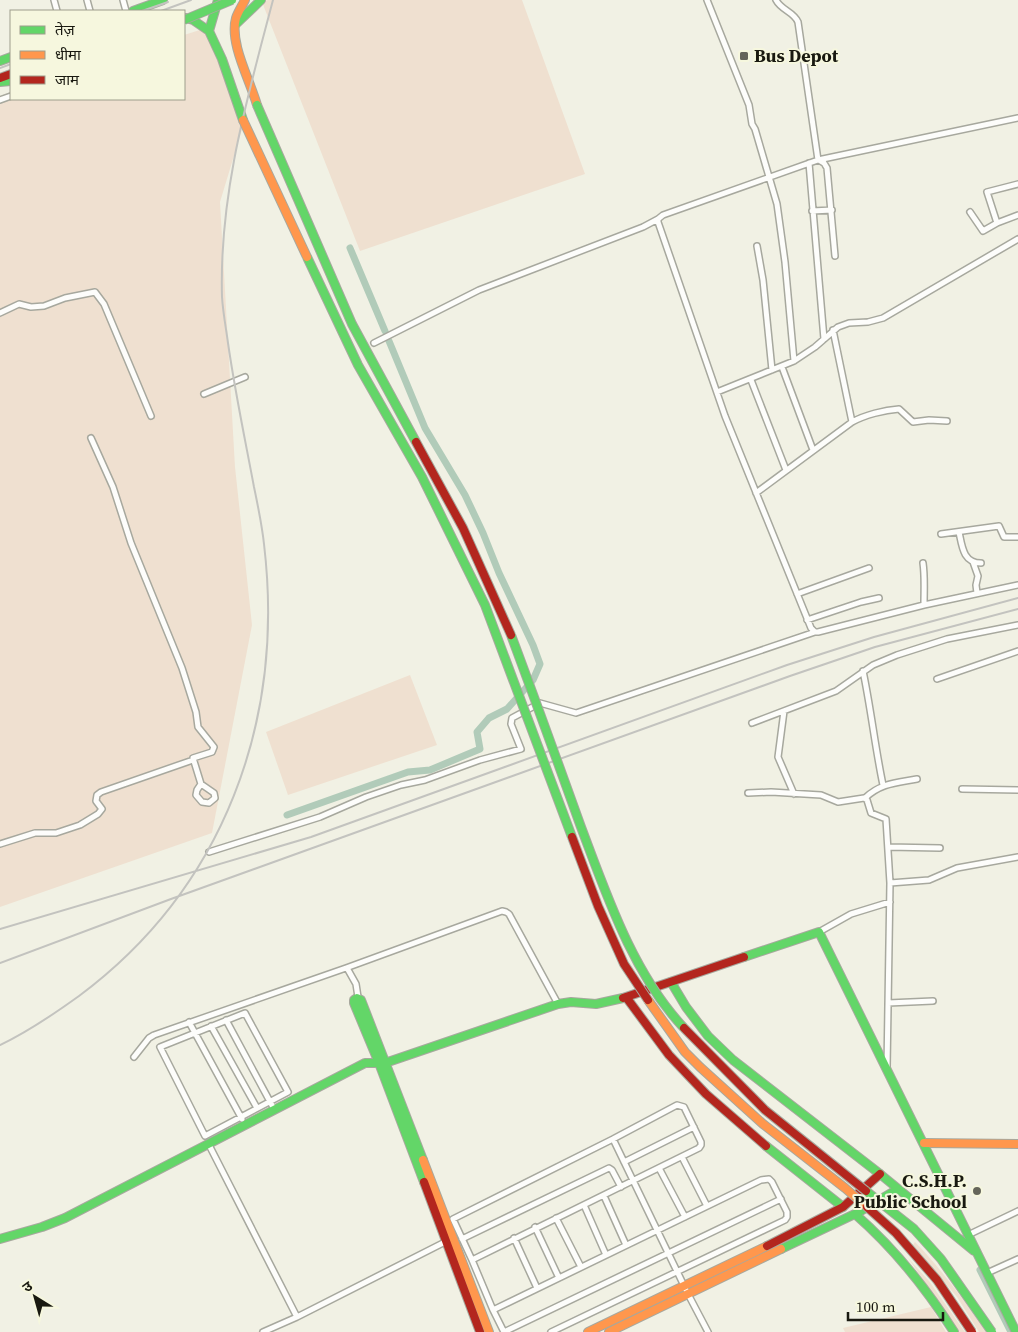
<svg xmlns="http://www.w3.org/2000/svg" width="1018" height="1332" font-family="'Source Serif 4','Noto Sans Devanagari',serif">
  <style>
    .green { fill: #efe0d0 }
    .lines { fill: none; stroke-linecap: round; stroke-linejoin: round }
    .canal { stroke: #b1cbb9; stroke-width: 7 }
    .street-casing { stroke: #a7a89e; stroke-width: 8 }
    .fast-casing { stroke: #a7a89e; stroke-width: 10 }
    .slow-casing { stroke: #a7a89e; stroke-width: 10 }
    .jam-casing { stroke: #a7a89e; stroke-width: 10 }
    .street { stroke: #fdfdfb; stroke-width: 5 }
    .fast { stroke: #63d668; stroke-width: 8 }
    .slow { stroke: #ff974d; stroke-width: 8 }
    .jam { stroke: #b3261e; stroke-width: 8 }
    .rail { stroke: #c3c3bf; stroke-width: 2 }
    .fast-bridge-casing { stroke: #a7a89e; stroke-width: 10; stroke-linecap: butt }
    .slow-bridge-casing { stroke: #a7a89e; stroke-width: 10; stroke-linecap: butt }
    .jam-bridge-casing { stroke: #a7a89e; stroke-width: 10; stroke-linecap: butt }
    .fast-bridge { stroke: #63d668; stroke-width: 8 }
    .slow-bridge { stroke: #ff974d; stroke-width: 8 }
    .jam-bridge { stroke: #b3261e; stroke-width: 8 }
    .poi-dot { fill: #65655a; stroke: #f6f7de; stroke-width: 2 }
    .labels { text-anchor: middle; stroke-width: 4; stroke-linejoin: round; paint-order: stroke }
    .poi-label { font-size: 18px; font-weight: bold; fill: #191910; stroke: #f6f7de; text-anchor: start }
  </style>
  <rect width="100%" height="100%" fill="#f1f1e4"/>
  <path class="green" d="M 268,0 L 522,0 L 585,174 L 360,251 L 262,2 Z
    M 203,29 L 246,116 L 220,202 L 235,467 L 252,625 L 212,833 L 0,907 L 0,96 L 11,92 L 11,99 L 184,99 L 184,35 Z
    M 410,675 L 437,745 L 288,795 L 266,732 Z
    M 915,1242 C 942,1270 964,1300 986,1332 L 979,1332 L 957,1297 L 913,1245 Z
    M 908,1258 L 929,1281 L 965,1332 L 956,1332 L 940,1304 Z
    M 931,1307 L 946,1332 L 845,1332 L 843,1328 Z"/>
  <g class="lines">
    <path class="canal" d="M 350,248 L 385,331
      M 287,815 L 408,772 L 430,770 L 480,749 L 477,732 L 489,718 L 507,709 L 533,680 L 540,664 L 533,645 L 499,573 L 483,533 L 465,495 L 425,428 L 389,341
      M 980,1270 L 1011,1332"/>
    <g class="street-casing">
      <path id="street" d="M 54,0 L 57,11
        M 87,0 L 90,11
        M 123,0 L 126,11
        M 707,0 L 749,105 L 752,124 L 755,129 L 777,204 L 785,262 L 794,361
        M 776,0 C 781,10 794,12 798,22 L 818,160 L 663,215 L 658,219 L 658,222 L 725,416 L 811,628 L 815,632 L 818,632 L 924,605 L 1018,585
        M 0,100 L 11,96
        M 818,160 L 1018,118
        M 819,160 L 824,163 L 827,168 L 835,256
        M 809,163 L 824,339
        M 812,211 L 832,210
        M 970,212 L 983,231 L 997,223 L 1018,215
        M 997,223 L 987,192 L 1018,184
        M 757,246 L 763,280 L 772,370
        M 0,313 L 19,304 L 31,307 L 44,306 L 65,298 L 95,292 L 104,304 L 151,416
        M 833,330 L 852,422
        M 374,343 L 479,290 L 643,227 L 658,219
        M 782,367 L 813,450
        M 751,380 L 786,470
        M 717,392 L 794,361 L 815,347 L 838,327 L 849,323 L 868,322 L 883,318 L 1018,239
        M 204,394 L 245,377
        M 91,438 L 113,487 L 131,543 L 182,668 L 196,712 L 198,727 L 214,747 L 212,752 L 193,758 L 201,784 L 214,793 L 215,798 L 209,803 L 202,802 L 196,795 L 197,790 L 201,784
        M 756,493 L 852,422 C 865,415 884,410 899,409 L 913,422 L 929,420 L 947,421
        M 959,532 C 962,546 963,563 981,563
        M 941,534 L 999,526 L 1004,537 L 1018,537
        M 973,562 L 978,576 L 976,585 L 977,593
        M 923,563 C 925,577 924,590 924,605
        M 797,594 L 869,568
        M 807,620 L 861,602 L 879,598
        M 863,671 C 871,709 875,747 883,785
        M 937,679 L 1018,651
        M 784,711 L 778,757 L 794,794
        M 752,723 L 836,691 L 873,665 L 897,655 L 947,639 L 1018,625
        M 962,789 L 1018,790
        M 748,793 L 771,792 L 821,795 L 838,802 L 864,798 L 867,800 L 871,813 L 886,819 L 890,883 L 887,1068
        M 865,798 C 881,783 896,783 917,779
        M 0,844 L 35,833 L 56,833 L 80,825 L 98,814 L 102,809 L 96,801 L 97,795 L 101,792 L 193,760
        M 888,847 L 940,848
        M 209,852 L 320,817 L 366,797 L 401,785 L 425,780 L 480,760 L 521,749 L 511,724 L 512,718 L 540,703 L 576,713 L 815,632
        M 890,883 L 929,880 L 957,868 L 1018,857
        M 819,932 L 851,914 L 890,902
        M 347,968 L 356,984 L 358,997
        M 888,1003 L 933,1001
        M 245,1013 L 288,1092 L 205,1136 L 160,1047 Z
        M 226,1020 L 274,1109
        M 189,1022 L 242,1119
        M 211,1026 L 257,1108
        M 134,1057 L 149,1038 L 154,1035 L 346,968 L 502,911 L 506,912 L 509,914 L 558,1004
        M 613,1139 L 688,1294 L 708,1332
        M 208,1143 L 297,1317
        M 682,1157 L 707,1206
        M 624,1162 L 694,1127
        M 659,1168 L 685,1217
        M 604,1196 L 626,1245
        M 584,1205 L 606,1255
        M 556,1218 L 581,1267
        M 535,1227 L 559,1278
        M 968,1235 L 1018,1211
        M 514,1238 L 537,1288
        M 462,1239 L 609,1168 L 612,1170 L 621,1187
        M 472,1260 L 453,1219 L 613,1139 L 677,1105 L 684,1107 L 701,1142 L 701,1145 L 699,1148 L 472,1260 L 493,1310 L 504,1332
        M 987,1273 L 1018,1259
        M 493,1310 L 761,1180 L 769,1179 L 772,1182 L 787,1212 L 787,1217 L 785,1220 L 551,1332
        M 263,1332 L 297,1317 L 445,1242
        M 504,1332 L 781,1199"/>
    </g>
    <g class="fast-casing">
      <path id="fast" d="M 133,11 L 163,0
        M 186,18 L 193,20 L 209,31 L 222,59 L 243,120
        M 236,24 L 261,0
        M 209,31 L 218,0
        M 0,61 L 11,57
        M 0,82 L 11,81
        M 744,957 L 819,932 L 1016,1332
        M 671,982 L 686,1007 L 708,1036 L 733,1060 L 880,1174 L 974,1251
        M 766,1146 L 843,1207
        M 423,1160 L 361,1000 L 357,998 L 354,1000 L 354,1003 L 379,1063 L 424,1182
        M 855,1214 C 894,1248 926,1288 954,1332
        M 0,1239 L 42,1227 L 65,1218 L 365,1063 L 385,1063 L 558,1004 L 571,1002 L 596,1004 L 623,998
        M 781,1249 L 859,1212 L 898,1189"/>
    </g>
    <g class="slow-casing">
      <path id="slow" d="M 245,0 C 242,6 238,12 236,18 C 229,43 250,80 257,105
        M 924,1143 L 1018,1144
        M 423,1160 L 489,1332
        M 588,1332 L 767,1246
        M 609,1332 L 781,1249"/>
    </g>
    <g class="jam-casing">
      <path id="jam" d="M 0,78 L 11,74
        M 626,997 L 669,1055 L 706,1094 L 766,1146
        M 623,998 L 744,957
        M 424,1182 L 480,1332
        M 767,1246 L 843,1207 L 880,1174"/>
    </g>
    <use href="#street" class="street"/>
    <use href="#fast" class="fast"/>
    <use href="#slow" class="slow"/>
    <use href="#jam" class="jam"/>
    <path class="rail" d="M 142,11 L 168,2
      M 161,11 L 191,0
      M 0,68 L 11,64
      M 0,929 L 311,837 L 787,665 L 874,637 L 1018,598
      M 0,963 L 171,899 L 790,676 L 875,647 L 1018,609
      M 0,1045 C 28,1032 54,1014 79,996 C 224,888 285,721 264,544 C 262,525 258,506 254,487 C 245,439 235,392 228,343 C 226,328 223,313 222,297 C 219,194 247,99 273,0"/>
    <g class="fast-bridge-casing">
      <path id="fast-bridge" d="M 184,20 L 232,0
        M 257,105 L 352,324 L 416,442
        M 307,257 L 358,365 L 422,477 L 485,605 L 572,837
        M 511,635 C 535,699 558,763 581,827 C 607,896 633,974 684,1028
        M 866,1191 L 914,1229 L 941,1259 L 992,1332"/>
    </g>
    <g class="slow-bridge-casing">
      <path id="slow-bridge" d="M 243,120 L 307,257
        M 648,1000 L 685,1052 L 700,1067 L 763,1124 L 845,1188 L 867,1207"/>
    </g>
    <g class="jam-bridge-casing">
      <path id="jam-bridge" d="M 416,442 L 463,528 L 511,635
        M 572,837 L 598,906 L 624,964 L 648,1000
        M 684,1028 L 765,1110 L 866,1191
        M 867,1207 L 896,1233 L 937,1280 L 972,1332"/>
    </g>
    <use href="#fast-bridge" class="fast-bridge"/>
    <use href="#slow-bridge" class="slow-bridge"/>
    <use href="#jam-bridge" class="jam-bridge"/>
  </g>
  <g class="poi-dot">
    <rect x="739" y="51" width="10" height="10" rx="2.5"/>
    <circle cx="977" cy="1191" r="5"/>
  </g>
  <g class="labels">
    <g class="poi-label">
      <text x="754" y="62">Bus Depot</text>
      <text x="967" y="1187" text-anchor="end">C.S.H.P.<tspan x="967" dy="21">Public School</tspan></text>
    </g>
  </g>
  <rect x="10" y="10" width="175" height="90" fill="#f6f7de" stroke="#9e9e8c"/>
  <rect x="20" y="26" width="25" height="8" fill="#63d668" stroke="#9e9e8c"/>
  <text x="55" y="35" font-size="15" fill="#191910">तेज़</text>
  <rect x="20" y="51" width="25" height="8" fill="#ff974d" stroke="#9e9e8c"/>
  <text x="55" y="60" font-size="15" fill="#191910">धीमा</text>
  <rect x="20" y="76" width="25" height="8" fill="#b3261e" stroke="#9e9e8c"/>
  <text x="55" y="85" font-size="15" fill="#191910">जाम</text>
  <g transform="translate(35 1297) rotate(323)" stroke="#f6f7de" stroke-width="4" paint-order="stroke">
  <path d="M0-4L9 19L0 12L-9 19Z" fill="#191910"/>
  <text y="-8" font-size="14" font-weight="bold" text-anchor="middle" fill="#191910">उ</text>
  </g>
  <path d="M848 1312v8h95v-8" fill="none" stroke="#191910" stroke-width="2.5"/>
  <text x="856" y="1312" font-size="15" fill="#191910" stroke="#f6f7de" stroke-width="4" paint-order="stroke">100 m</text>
</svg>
